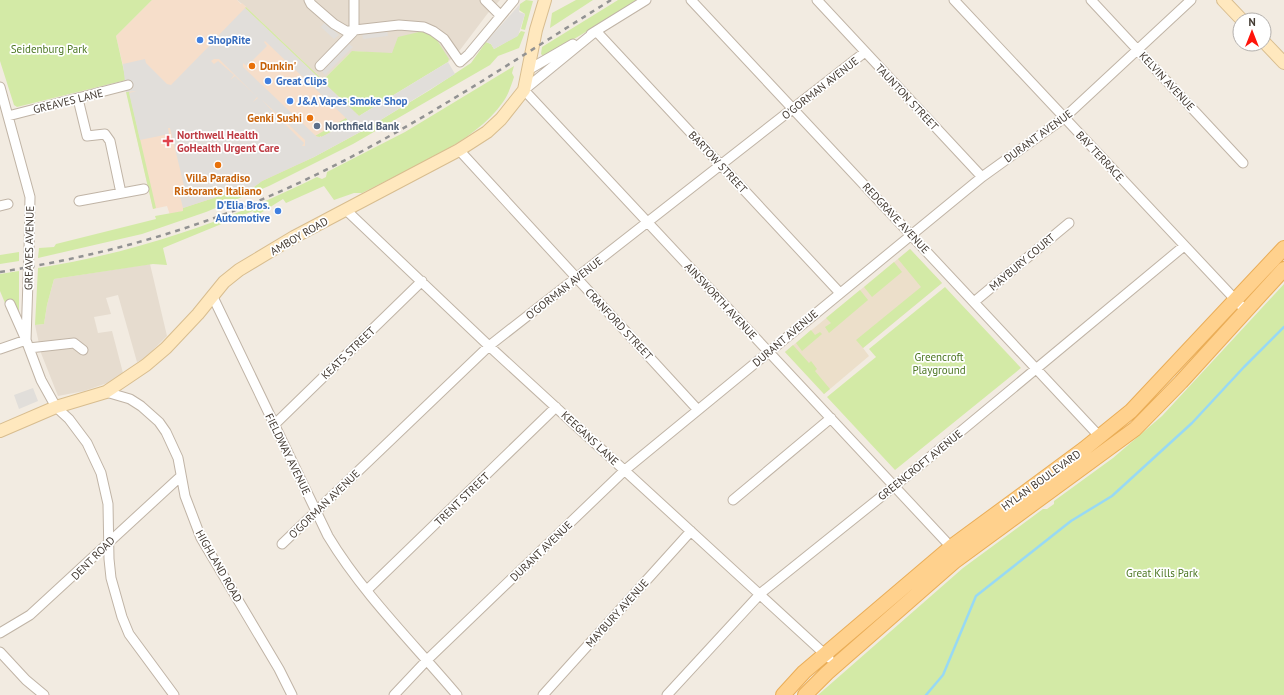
<svg xmlns="http://www.w3.org/2000/svg" width="1284" height="695" font-family="'PT Sans',sans-serif">
  <style>
    .residential { fill: #e6dccf }
    .commercial { fill: #f6deca }
    .education { fill: #ecdfca }
    .green { fill: #d3eaa6 }
    .parking { fill: #e1deda; fill-rule: evenodd }
    .lines { fill: none; stroke-linecap: round; stroke-linejoin: round }
    .stream { stroke: #98d9f4; stroke-width: 2.5 }
    .street-casing { stroke: #c0b4a6; stroke-width: 11 }
    .secondary-casing { stroke: #d8bd8f; stroke-width: 14 }
    .primary-casing { stroke: #eaad57; stroke-width: 16 }
    .street { stroke: #fff; stroke-width: 9 }
    .secondary { stroke: #ffe8be; stroke-width: 12 }
    .primary { stroke: #ffd18d; stroke-width: 14 }
    .rail { stroke: #929292; stroke-width: 2.5; stroke-dasharray: 5 5; stroke-linecap: butt }
    .street-bridge-casing { stroke: #c0b4a6; stroke-width: 11; stroke-linecap: butt }
    .street-bridge { stroke: #fff; stroke-width: 9 }
    .shop-dot { fill: #3f7fe0; stroke: #fff; stroke-width: 1.5 }
    .food-dot { fill: #e8710a; stroke: #fff; stroke-width: 1.5 }
    .service-dot { fill: #5c6f8a; stroke: #fff; stroke-width: 1.5 }
    .health-dot { fill: #e0444e; stroke: #fff; stroke-width: 1.5 }
    .labels { text-anchor: middle; stroke-width: 3.5; stroke-linejoin: round; paint-order: stroke }
    .shop-label { font-size: 11px; font-weight: bold; fill: #366cbe; stroke: #fff; text-anchor: start }
    .park-label { font-size: 11px; fill: #4c7723; stroke: #fff }
    .food-label { font-size: 11px; font-weight: bold; fill: #c56008; stroke: #fff; text-anchor: start }
    .street-label { font-size: 11px; fill: #433a32; stroke: #fff }
    .service-label { font-size: 11px; font-weight: bold; fill: #4e5e75; stroke: #fff; text-anchor: start }
    .health-label { font-size: 11px; font-weight: bold; fill: #be3a42; stroke: #fff; text-anchor: start }
  </style>
  <rect width="100%" height="100%" fill="#f2ebe1"/>
  <path class="residential" d="M 237,0 L 500,0 L 488,13 L 460,50 L 448,62 L 449,59 L 355,51 L 349,54 L 323,80 L 246,7 Z
    M 150,264 L 167,336 L 144,359 L 137,362 L 118,295 L 106,298 L 111,314 L 94,317 L 98,333 L 112,331 L 123,373 L 110,382 L 84,391 L 58,396 L 41,353 L 35,325 L 44,324 L 47,305 L 54,279 Z"/>
  <path class="commercial" d="M 152,0 L 237,0 L 241,4 L 242,3 L 371,126 L 246,193 L 170,215 L 167,206 L 153,209 L 124,81 L 126,78 L 116,36 Z"/>
  <path class="education" d="M 910,249 L 942,283 L 863,348 L 869,356 L 824,394 L 785,352 Z"/>
  <path class="green" d="M 0,0 L 152,0 L 116,36 L 126,80 L 17,107 L 14,105 L 0,61 Z
    M 526,0 L 533,1 L 525,30 L 521,29 L 525,14 L 519,10 L 520,4 Z
    M 576,0 L 593,0 L 550,28 L 552,13 Z
    M 618,0 L 639,0 L 544,57 L 541,54 L 542,47 Z
    M 246,7 L 323,80 L 352,51 L 392,53 L 398,37 L 423,31 L 435,37 L 449,59 L 448,62 L 359,116 L 245,8 Z
    M 521,31 L 525,32 L 519,48 L 498,56 L 490,65 L 353,144 L 269,186 L 206,212 L 142,234 L 38,258 L 39,248 L 54,247 L 56,244 L 156,219 L 155,216 L 183,211 L 183,208 L 235,191 L 246,193 L 262,181 L 314,157 L 364,130 L 430,90 L 471,63 L 486,42 L 491,44 L 494,49 L 517,36 Z
    M 514,66 L 512,73 L 514,77 C 511,86 508,95 503,102 C 475,143 406,170 362,193 L 354,193 L 334,200 L 324,186 L 286,203 L 283,199 L 256,216 L 253,211 L 163,248 L 167,265 L 153,264 L 54,279 L 47,305 L 44,324 L 35,325 L 38,268 C 135,253 230,220 317,177 L 322,179 L 326,177 L 327,172 L 405,132 Z
    M 129,91 L 156,208 L 153,209 L 126,92 Z
    M 346,118 L 348,120 L 347,123 L 322,137 L 320,136 L 320,137 L 315,136 Z
    M 910,249 L 942,283 L 863,348 L 856,340 L 921,287 L 898,259 Z
    M 19,252 L 19,261 L 0,264 L 0,255 Z
    M 894,262 L 902,272 L 872,297 L 864,287 Z
    M 19,271 L 19,312 L 14,301 L 5,303 L 0,291 L 0,274 Z
    M 1284,284 L 1284,695 L 818,695 L 963,568 L 1043,509 L 1047,509 L 1054,504 L 1054,501 L 1113,458 L 1162,416 Z
    M 945,287 L 1021,368 L 895,470 L 827,397 L 876,357 L 869,349 Z
    M 860,290 L 868,300 L 829,333 L 825,327 L 831,323 L 826,318 Z
    M 811,330 L 815,335 L 820,332 L 822,334 L 802,351 L 796,343 Z
    M 793,345 L 809,363 L 811,361 L 817,369 L 815,371 L 830,389 L 824,394 L 785,352 Z"/>
  <path class="parking" d="M 520,4 L 519,12 L 525,14 L 518,36 L 494,49 L 491,44 L 486,42 Z
    M 245,8 L 359,116 L 448,62 L 455,74 L 371,126 L 314,157 L 262,181 L 241,196 L 235,191 L 183,208 L 180,196 L 186,194 L 170,128 L 168,128 L 169,134 L 140,140 L 129,93 L 136,91 L 126,92 L 123,64 L 145,59 L 146,63 L 167,84 L 171,85 L 215,40 L 220,43 L 216,38 ZM 265,41 L 347,119 L 347,124 L 321,137 L 317,137 L 243,67 L 243,63 L 247,66 L 267,46 L 264,42 ZM 214,59 L 219,59 L 260,100 L 258,98 L 253,102 L 257,97 L 235,76 L 230,80 L 234,75 L 218,61 L 214,64 L 211,61 ZM 262,100 L 305,140 L 305,146 L 302,146 L 304,143 L 281,120 L 276,124 L 280,119 Z
    M 325,22 L 339,35 L 334,39 L 321,27 Z
    M 387,30 L 388,36 L 363,39 L 362,33 Z
    M 348,43 L 353,47 L 325,75 L 321,70 Z
    M 33,388 L 38,401 L 19,409 L 14,395 Z"/>
  <g class="lines">
    <path class="stream" d="M 926,695 L 943,675 L 976,596 L 1071,521 L 1112,496 L 1192,423 L 1244,367 L 1284,327"/>
    <g class="street-casing">
      <path id="street" d="M 309,0 L 311,4 L 334,24 L 346,31 L 399,25 L 424,27 L 433,31 L 444,39 L 460,62 L 469,54 L 514,0
        M 485,0 L 500,15
        M 691,0 L 1100,437
        M 817,0 L 982,177
        M 954,0 L 1246,311
        M 1091,0 L 1243,163
        M 596,31 L 524,90 L 951,547
        M 596,31 L 840,293
        M 591,34 L 646,0
        M 320,66 L 354,31 L 354,0
        M 528,70 L 573,44
        M 0,87 L 30,197 L 29,250
        M 78,99 L 87,136 L 105,134 L 110,141 L 121,193
        M 8,116 L 128,85
        M 459,150 L 698,410
        M 79,201 L 144,189
        M 0,206 L 8,204
        M 346,210 L 489,346 L 829,658
        M 28,280 L 26,340 L 41,380 L 56,407 L 69,419 L 87,443 L 101,473 L 108,504 L 109,559 L 111,578 L 122,617 L 129,634 L 174,695
        M 212,295 L 328,536 C 363,594 413,643 457,695
        M 974,302 L 1069,223
        M 29,348 L 74,343 L 83,350
        M 0,349 L 26,340 L 10,304
        M 106,392 L 130,399 L 141,406 L 159,422 L 166,432 L 178,458 L 185,496 L 201,538 L 279,669 L 292,695
        M 274,425 L 422,281
        M 733,500 L 831,418
        M 282,544 L 489,346 L 865,52
        M 367,590 L 556,407
        M 0,633 L 30,615 L 181,476
        M 0,652 L 26,680 L 44,695
        M 394,695 L 427,660 L 625,470 L 982,177 L 1064,118 L 1191,0
        M 543,695 L 691,531
        M 667,695 L 761,593 L 907,476 L 1184,246"/>
    </g>
    <g class="secondary-casing">
      <path id="secondary" d="M 1223,0 L 1242,20
        M 1264,42 L 1284,63
        M 0,431 L 56,407 L 106,392 L 146,365 L 166,348 L 198,314 L 224,282 L 239,270 L 294,237 L 459,150 L 487,132 L 501,119 L 524,90 L 536,30 L 545,0"/>
    </g>
    <g class="primary-casing">
      <path id="primary" d="M 783,695 L 804,672 L 951,547 L 1084,449 L 1131,411 L 1284,248
        M 805,695 L 827,673 L 955,561 L 1135,429 L 1181,382 L 1284,269"/>
    </g>
    <use href="#street" class="street"/>
    <use href="#secondary" class="secondary"/>
    <use href="#primary" class="primary"/>
    <path class="rail" d="M 0,272 C 74,260 146,243 217,217 C 358,166 484,79 611,0"/>
    <g class="street-bridge-casing">
      <path id="street-bridge" d="M 28,280 L 29,250"/>
    </g>
    <use href="#street-bridge" class="street-bridge"/>
  </g>
  <g class="shop-dot">
    <circle cx="200" cy="40" r="4"/>
    <circle cx="268" cy="81" r="4"/>
    <circle cx="290" cy="101" r="4"/>
    <circle cx="278" cy="211" r="4"/>
  </g>
  <g class="food-dot">
    <circle cx="252" cy="66" r="4"/>
    <circle cx="310" cy="118" r="4"/>
    <circle cx="218" cy="165" r="4"/>
  </g>
  <circle class="service-dot" cx="317" cy="126" r="4"/>
  <path class="health-dot" d="M166 135h4v4h4v4h-4v4h-4v-4h-4v-4h4z"/>
  <g class="labels">
    <g class="shop-label">
      <text x="208" y="44">ShopRite</text>
      <text x="276" y="85">Great Clips</text>
      <text x="298" y="105">J&amp;A Vapes Smoke Shop</text>
      <text x="270" y="209" text-anchor="end">D'Elia Bros.<tspan x="270" dy="13">Automotive</tspan></text>
    </g>
    <g class="park-label">
      <text x="49" y="53">Seidenburg Park</text>
      <text x="939" y="361">Greencroft<tspan x="939" dy="13">Playground</tspan></text>
      <text x="1162" y="577">Great Kills Park</text>
    </g>
    <g class="food-label">
      <text x="260" y="70">Dunkin'</text>
      <text x="302" y="122" text-anchor="end">Genki Sushi</text>
      <text x="218" y="182" text-anchor="middle">Villa Paradiso<tspan x="218" dy="13">Ristorante Italiano</tspan></text>
    </g>
    <g class="street-label">
      <text transform="translate(1167 81) rotate(47)" y="4">KELVIN AVENUE</text>
      <text transform="translate(820 88) rotate(-38)" y="4">O'GORMAN AVENUE</text>
      <text transform="translate(907 97) rotate(47)" y="4">TAUNTON STREET</text>
      <text transform="translate(68 101) rotate(-14)" y="4">GREAVES LANE</text>
      <text transform="translate(1038 136) rotate(-36)" y="4">DURANT AVENUE</text>
      <text transform="translate(1100 156) rotate(47)" y="4">BAY TERRACE</text>
      <text transform="translate(718 162) rotate(47)" y="4">BARTOW STREET</text>
      <text transform="translate(896 218) rotate(47)" y="4">REDGRAVE AVENUE</text>
      <text transform="translate(299 236) rotate(-30)" y="4">AMBOY ROAD</text>
      <text transform="translate(29 248) rotate(-89)" y="4">GREAVES AVENUE</text>
      <text transform="translate(1022 262) rotate(-40)" y="4">MAYBURY COURT</text>
      <text transform="translate(564 288) rotate(-38)" y="4">O'GORMAN AVENUE</text>
      <text transform="translate(721 301) rotate(47)" y="4">AINSWORTH AVENUE</text>
      <text transform="translate(619 324) rotate(47)" y="4">CRANFORD STREET</text>
      <text transform="translate(785 338) rotate(-40)" y="4">DURANT AVENUE</text>
      <text transform="translate(348 353) rotate(-44)" y="4">KEATS STREET</text>
      <text transform="translate(590 438) rotate(43)" y="4">KEEGANS LANE</text>
      <text transform="translate(288 454) rotate(64)" y="4">FIELDWAY AVENUE</text>
      <text transform="translate(920 465) rotate(-39)" y="4">GREENCROFT AVENUE</text>
      <text transform="translate(1041 480) rotate(-36)" y="4">HYLAN BOULEVARD</text>
      <text transform="translate(462 499) rotate(-44)" y="4">TRENT STREET</text>
      <text transform="translate(324 504) rotate(-44)" y="4">O'GORMAN AVENUE</text>
      <text transform="translate(541 551) rotate(-44)" y="4">DURANT AVENUE</text>
      <text transform="translate(93 558) rotate(-45)" y="4">DENT ROAD</text>
      <text transform="translate(219 566) rotate(60)" y="4">HIGHLAND ROAD</text>
      <text transform="translate(617 613) rotate(-48)" y="4">MAYBURY AVENUE</text>
    </g>
    <g class="service-label">
      <text x="325" y="130">Northfield Bank</text>
    </g>
    <g class="health-label">
      <text x="177" y="139">Northwell Health<tspan x="177" dy="13">GoHealth Urgent Care</tspan></text>
    </g>
  </g>
  <g transform="translate(1252 32)"><circle r="19" fill="#ffffff" stroke="#b4b0ad"/>
  <path d="M0-3L7 15L0 10L-7 15Z" fill="#ff140b"/>
  <text y="-6" font-size="11" font-weight="bold" text-anchor="middle" fill="#433a32">N</text>
  </g>
</svg>
